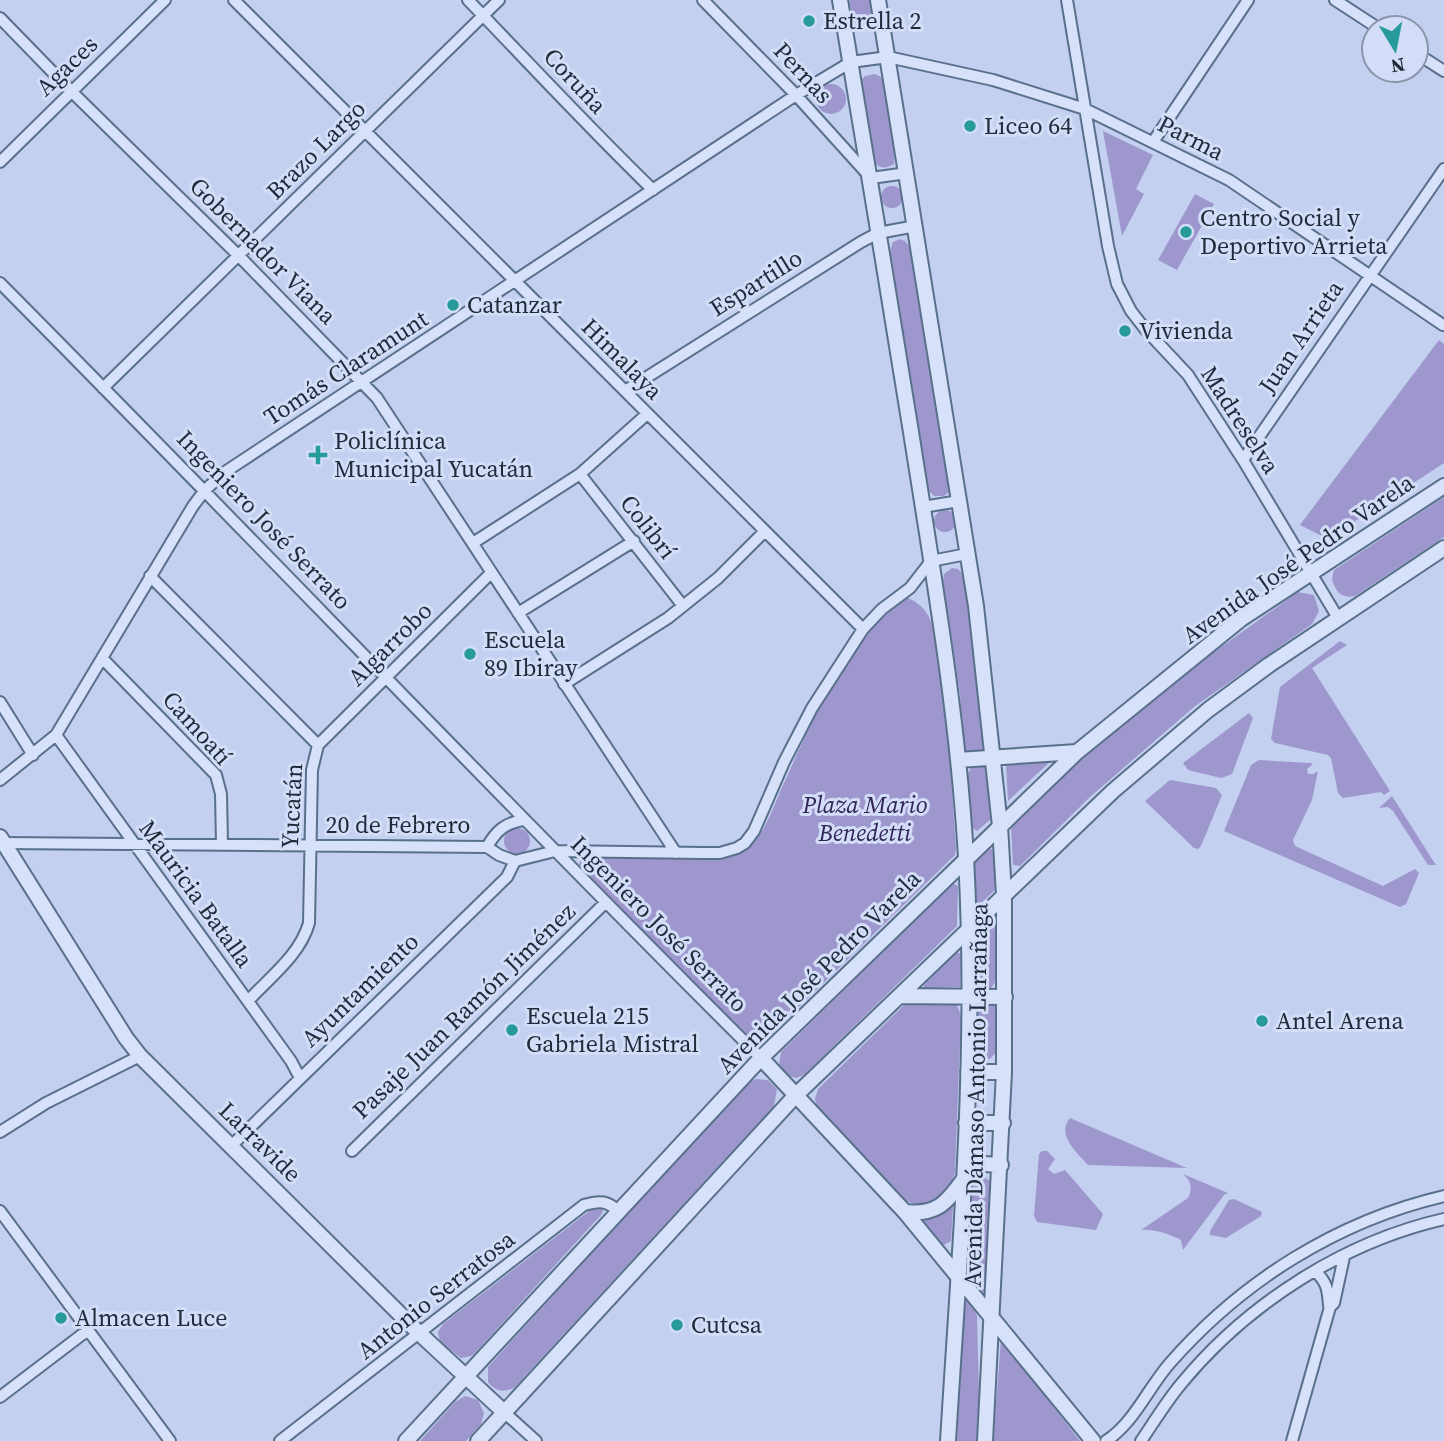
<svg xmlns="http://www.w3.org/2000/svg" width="1444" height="1441" font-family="'Source Serif 4',serif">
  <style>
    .green { fill: #9e97ce }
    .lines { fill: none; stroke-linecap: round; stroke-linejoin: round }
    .minor-casing { stroke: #59708b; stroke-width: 14 }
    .tertiary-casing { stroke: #59708b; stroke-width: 18 }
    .minor { stroke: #d7e1fa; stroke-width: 10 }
    .tertiary { stroke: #d7e1fa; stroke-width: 14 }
    .poi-dot { fill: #279b9c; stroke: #d3ddf7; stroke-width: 2.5 }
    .labels { text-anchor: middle; stroke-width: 6; stroke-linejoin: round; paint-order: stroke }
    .poi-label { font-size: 24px; fill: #1e2c3a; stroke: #d3ddf7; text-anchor: start }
    .street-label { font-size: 24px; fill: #1e2c3a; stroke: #d3ddf7 }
    .park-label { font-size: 24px; font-style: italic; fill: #312457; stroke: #d3ddf7 }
  </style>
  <rect width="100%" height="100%" fill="#c3d0ef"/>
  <path class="green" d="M 849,0 L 870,0 L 872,23 C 865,27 861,28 854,24 Z
    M 875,74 L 883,78 L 895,154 L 894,164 C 886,169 880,169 874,162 L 862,86 L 862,79 L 865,76 Z
    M816 99a15 15 0 1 1 30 0a15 15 0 1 1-30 0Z
    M 1103,131 L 1153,155 L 1136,189 L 1144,194 L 1122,236 Z
    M881 197a11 11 0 1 1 22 0a11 11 0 1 1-22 0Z
    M 1195,194 L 1214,204 L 1177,270 L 1158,260 Z
    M 900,239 L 905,241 L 911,248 L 950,484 L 949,492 L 944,496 L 934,496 L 928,490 L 889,253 L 893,242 Z
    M 1439,340 L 1444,344 L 1444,463 L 1328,539 L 1300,525 Z
    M 1444,497 L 1444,537 L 1355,596 C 1341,599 1335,591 1332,579 L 1334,570 Z
    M934 521a11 11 0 1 1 22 0a11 11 0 1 1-22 0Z
    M 952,568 L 958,569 L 964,575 L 972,616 L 986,749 L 984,750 L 968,752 L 964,749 L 960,695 L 943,581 L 944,574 Z
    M 1298,592 L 1314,595 L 1319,611 L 1312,624 L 1194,707 L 1090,797 L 1020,866 L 1013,865 L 1011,825 L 1117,727 L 1186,672 Z
    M 905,597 C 924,603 932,619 936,636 L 949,746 L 956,849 L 955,855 L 769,1036 C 762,1041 757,1042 749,1039 L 579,865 L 581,858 L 585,856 L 724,857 C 735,856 744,853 752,844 C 767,829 775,802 784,783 C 807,732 854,624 905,597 Z
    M 1340,641 L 1347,645 L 1312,668 L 1390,791 L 1384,795 L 1381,792 L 1343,798 L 1338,793 L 1331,758 L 1328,755 L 1275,743 L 1271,739 L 1280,687 Z
    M 1249,713 L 1253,718 L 1232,774 L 1221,778 L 1188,770 L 1183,763 Z
    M 1050,760 L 1050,762 L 1008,801 L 1006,764 Z
    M 1259,760 L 1310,763 L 1313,764 L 1307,769 L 1308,774 L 1313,774 L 1318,771 L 1312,800 L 1293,840 L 1295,846 L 1383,886 L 1415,869 L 1419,873 L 1406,904 L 1400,907 L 1224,831 L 1251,765 Z
    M 981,764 L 988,770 L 992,815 L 990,820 L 977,831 L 971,827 L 967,775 L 972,766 Z
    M 1170,780 L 1216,788 L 1222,795 L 1201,846 L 1198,849 L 1194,848 L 1145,801 Z
    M 1392,796 L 1432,859 L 1436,865 L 1428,865 L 1393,811 L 1388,807 L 1379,808 Z
    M504 841a13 13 0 1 1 26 0a13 13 0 1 1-26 0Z
    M 990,848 L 994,852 L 995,890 L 979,905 L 975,901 L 974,863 Z
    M 953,883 L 958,886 L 957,926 L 804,1075 L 796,1078 L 789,1076 L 779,1065 L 781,1052 Z
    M 992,921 L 997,925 L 998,978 L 991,988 L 985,988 L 977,979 C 976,957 970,933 992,921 Z
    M 957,952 L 961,954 L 960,987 L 924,988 L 924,985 Z
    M 917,1002 L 950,1002 L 957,1005 L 961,1016 L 955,1172 C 949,1199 924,1215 901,1197 L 817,1107 L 815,1099 L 818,1089 L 900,1009 L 904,1005 Z
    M 978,1002 L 998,1002 L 999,1049 L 990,1059 L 980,1057 L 977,1052 Z
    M 756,1079 L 768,1080 L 777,1089 L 774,1106 L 514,1388 C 503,1393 495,1391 488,1382 L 488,1367 L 746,1084 Z
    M 1070,1118 L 1187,1168 L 1088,1165 C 1076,1152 1056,1134 1070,1118 Z
    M 1042,1151 L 1047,1151 L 1055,1159 L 1048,1169 L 1054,1174 L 1065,1170 L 1103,1214 L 1096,1230 L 1037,1222 L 1034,1216 L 1039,1154 Z
    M 1183,1174 L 1228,1193 L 1224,1195 L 1183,1250 L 1181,1240 C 1169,1234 1154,1229 1141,1230 L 1188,1198 C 1193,1188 1191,1181 1183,1174 Z
    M 982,1175 L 991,1182 L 984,1294 L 965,1271 L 970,1184 L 973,1179 Z
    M 1234,1199 L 1262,1212 L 1261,1216 L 1226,1238 L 1210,1235 L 1210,1231 L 1229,1200 Z
    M 950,1205 L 953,1206 L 951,1241 L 944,1245 L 940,1244 L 919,1218 Z
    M 600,1206 L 603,1211 L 601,1215 L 475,1353 L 471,1356 L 461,1358 L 440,1342 L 438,1332 L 443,1324 L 593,1208 Z
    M 967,1300 L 975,1308 L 977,1316 L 979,1393 L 977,1441 L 957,1441 L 963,1304 Z
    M 1001,1340 L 1004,1343 L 1080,1441 L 993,1441 Z
    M 465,1396 L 478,1400 L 484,1413 L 481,1424 L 466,1441 L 420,1441 L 455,1402 Z"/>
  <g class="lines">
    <g class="minor-casing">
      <path id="minor" d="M 234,0 L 863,629
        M 468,0 C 530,64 589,128 653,190
        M 703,0 L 796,95 L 871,178 L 907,173
        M 1067,0 L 1108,246 L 1117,284 L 1131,311 L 1145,329 L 1188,375 L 1243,460 L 1338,618
        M 1335,0 L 1378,28
        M 0,18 L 71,91 L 239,256 L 377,398 L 676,853
        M 1416,53 L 1444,71
        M 1153,142 L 1248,0
        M 0,162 L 165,0
        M 0,283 C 255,540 504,803 761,1058
        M 103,388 L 499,0
        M 625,391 L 861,242 L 878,233 L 916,226
        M 1243,460 L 1444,169
        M 580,474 L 683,606
        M 923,507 L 959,501
        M 473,543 L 580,474 L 647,414
        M 150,576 L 318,745
        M 518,613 L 634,541
        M 102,658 L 216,775 L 221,794 L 222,844
        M 564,684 L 668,618 L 718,578 L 764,532
        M 0,702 L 33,755
        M 56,735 L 291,1061 L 300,1078
        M 318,745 L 491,573
        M 0,780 L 56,735 L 193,506 L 205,490 L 225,472 L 796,95 L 851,62 L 888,57 L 993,80 L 1085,109 L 1229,180 L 1443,325
        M 0,843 L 487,847 L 499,855 L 515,861 L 555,851 L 702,853 L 720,853 L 737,848 L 745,843 L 754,831 L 784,762 L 812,708 L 863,629 L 882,609 L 910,588 L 931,561 L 967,554
        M 487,847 C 496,831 505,823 523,820
        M 248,1001 C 270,977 300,955 309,923 L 312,770 L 318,745
        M 0,1132 L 46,1103 L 140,1056
        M 230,1147 L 507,877 L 515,861
        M 352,1151 L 606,902
        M 0,1211 L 170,1441
        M 1315,1271 C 1327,1282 1328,1290 1329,1306
        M 0,1397 L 88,1330
        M 504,1412 L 536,1441
        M 280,1441 L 584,1205 C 601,1200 607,1201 620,1212
        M 1106,1441 C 1134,1423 1148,1388 1170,1363 C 1242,1281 1337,1221 1444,1196
        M 1141,1441 C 1154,1422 1166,1402 1181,1384 C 1247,1304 1343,1242 1444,1219
        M 1292,1441 L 1330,1307 L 1334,1303 L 1344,1257"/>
    </g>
    <g class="tertiary-casing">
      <path id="tertiary" d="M 840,0 C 865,144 887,288 911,432 C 933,573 958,715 966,858 C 977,1053 960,1247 948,1441
        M 878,0 L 976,606 L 1000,826 L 1004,895 L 1004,1072 L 985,1441
        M 958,760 L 1077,752
        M 0,837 L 126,1038 L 140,1056 L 419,1333 L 504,1412
        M 900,996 L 1005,997
        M 761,1058 L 905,1212 L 1093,1441
        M 968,1072 L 1004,1072
        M 966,1123 L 1003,1123
        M 965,1163 L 1001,1165
        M 905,1212 C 936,1215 946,1204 963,1180
        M 406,1441 L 761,1058 L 1077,752 L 1241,619 L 1444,486
        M 478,1441 L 796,1095 L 1113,791 L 1208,710 L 1269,665 L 1444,548"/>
    </g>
    <use href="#minor" class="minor"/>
    <use href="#tertiary" class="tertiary"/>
  </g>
  <g class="poi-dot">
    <circle cx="809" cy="21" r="7"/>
    <circle cx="970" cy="126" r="7"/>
    <circle cx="1186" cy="232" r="7"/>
    <circle cx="453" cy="305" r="7"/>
    <circle cx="1125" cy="331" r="7"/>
    <path d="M314.5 444.5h7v7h7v7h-7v7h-7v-7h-7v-7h7z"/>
    <circle cx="470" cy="654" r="7"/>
    <circle cx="1262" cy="1021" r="7"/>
    <circle cx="512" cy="1030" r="7"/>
    <circle cx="61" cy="1318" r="7"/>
    <circle cx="677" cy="1325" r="7"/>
  </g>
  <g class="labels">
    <g class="poi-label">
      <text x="823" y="29">Estrella 2</text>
      <text x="984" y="134">Liceo 64</text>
      <text x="1200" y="226">Centro Social y<tspan x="1200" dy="28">Deportivo Arrieta</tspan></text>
      <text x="467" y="313">Catanzar</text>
      <text x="1139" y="339">Vivienda</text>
      <text x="334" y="449">Policlínica<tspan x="334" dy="28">Municipal Yucatán</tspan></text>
      <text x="484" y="648">Escuela<tspan x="484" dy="28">89 Ibiray</tspan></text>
      <text x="526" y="1024">Escuela 215<tspan x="526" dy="28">Gabriela Mistral</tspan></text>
      <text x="1276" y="1029">Antel Arena</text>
      <text x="75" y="1326">Almacen Luce</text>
      <text x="691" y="1333">Cutcsa</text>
    </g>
    <g class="street-label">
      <text transform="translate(67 66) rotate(-44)" y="8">Agaces</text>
      <text transform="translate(803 73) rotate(47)" y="8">Pernas</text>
      <text transform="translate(575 81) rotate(47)" y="8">Coruña</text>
      <text transform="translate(1191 138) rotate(27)" y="8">Parma</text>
      <text transform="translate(316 150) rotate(-45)" y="8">Brazo Largo</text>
      <text transform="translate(263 251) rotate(45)" y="8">Gobernador Viana</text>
      <text transform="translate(756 283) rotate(-32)" y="8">Espartillo</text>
      <text transform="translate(1301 337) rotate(-56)" y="8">Juan Arrieta</text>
      <text transform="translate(622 359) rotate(45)" y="8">Himalaya</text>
      <text transform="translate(346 368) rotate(-33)" y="8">Tomás Claramunt</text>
      <text transform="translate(1240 420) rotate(57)" y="8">Madreselva</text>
      <text transform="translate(264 520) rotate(46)" y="8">Ingeniero José Serrato</text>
      <text transform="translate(648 527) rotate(52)" y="8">Colibrí</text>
      <text transform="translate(1298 559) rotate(-35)" y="8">Avenida José Pedro Varela</text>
      <text transform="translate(390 644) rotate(-45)" y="8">Algarrobo</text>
      <text transform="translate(197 728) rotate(48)" y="8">Camoatí</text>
      <text transform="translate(292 806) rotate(-87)" y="8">Yucatán</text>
      <text x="398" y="833">20 de Febrero</text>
      <text transform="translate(196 894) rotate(54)" y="8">Mauricia Batalla</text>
      <text transform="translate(659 924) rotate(45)" y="8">Ingeniero José Serrato</text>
      <text transform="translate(819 972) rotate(-45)" y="8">Avenida José Pedro Varela</text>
      <text transform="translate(360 990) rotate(-44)" y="8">Ayuntamiento</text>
      <text transform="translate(464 1011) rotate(-44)" y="8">Pasaje Juan Ramón Jiménez</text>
      <text transform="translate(976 1095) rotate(-89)" y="8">Avenida Dámaso Antonio Larrañaga</text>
      <text transform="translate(260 1142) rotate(44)" y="8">Larravide</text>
      <text transform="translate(436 1295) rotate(-38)" y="8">Antonio Serratosa</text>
    </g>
    <g class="park-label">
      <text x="865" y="813">Plaza Mario<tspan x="865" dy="28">Benedetti</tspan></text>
    </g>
  </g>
  <g transform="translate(1395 49) rotate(170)"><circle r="33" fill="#d3ddf7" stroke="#8b96ab" stroke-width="2"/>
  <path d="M0-5L12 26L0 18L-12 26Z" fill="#279b9c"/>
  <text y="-10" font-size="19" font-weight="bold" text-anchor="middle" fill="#1e2c3a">N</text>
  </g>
</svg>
